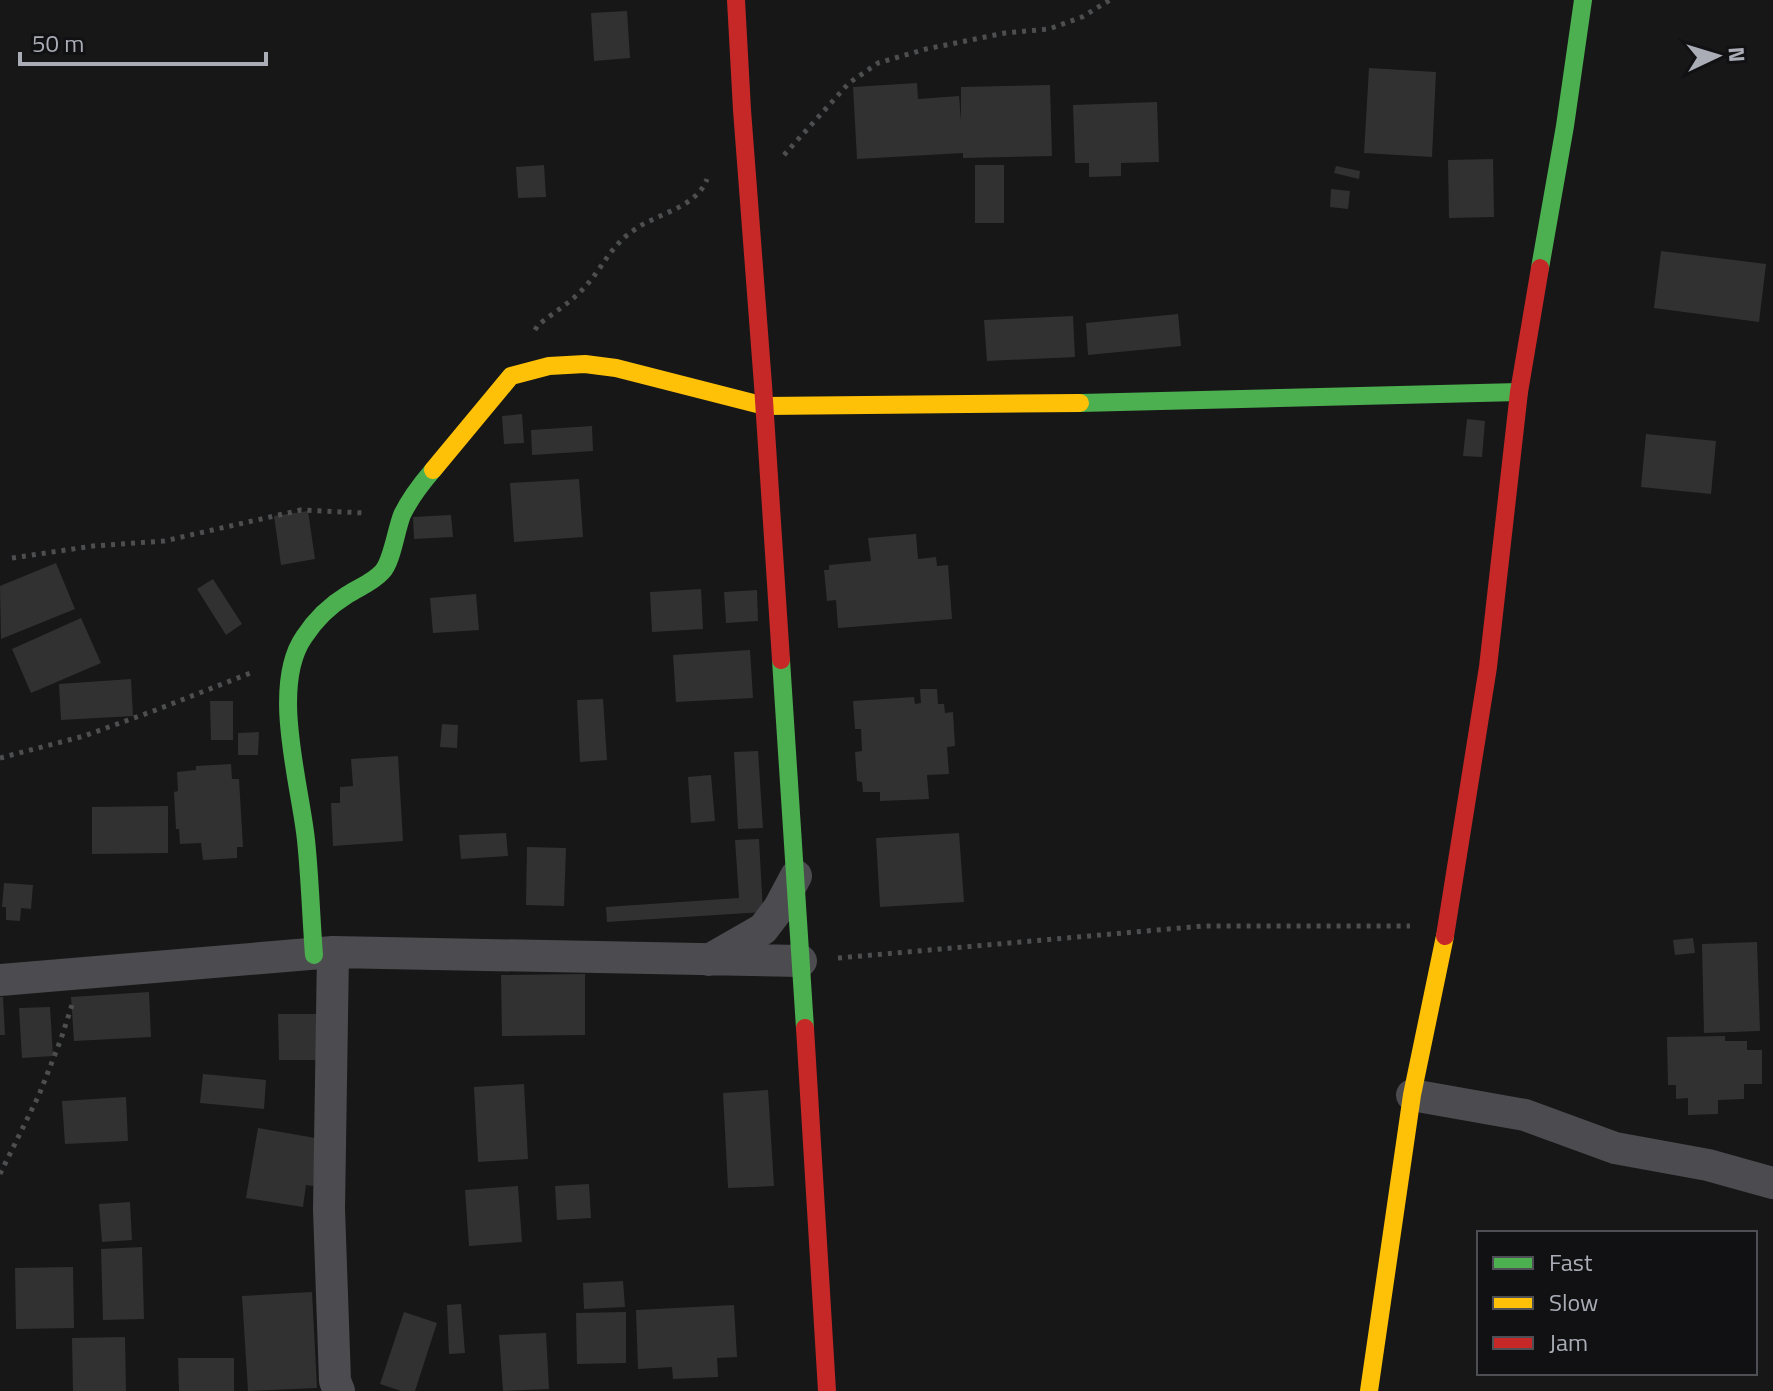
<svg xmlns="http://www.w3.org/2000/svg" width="1773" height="1391" font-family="'Titillium Web',sans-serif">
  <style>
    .building { fill: #313132 }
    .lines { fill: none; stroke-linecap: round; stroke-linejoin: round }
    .path { stroke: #4d4e50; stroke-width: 5; stroke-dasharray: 4 6; stroke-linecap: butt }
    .street { stroke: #4c4c50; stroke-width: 32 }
    .fast { stroke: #4caf50; stroke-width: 18 }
    .slow { stroke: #ffc107; stroke-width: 18 }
    .jam { stroke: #c62828; stroke-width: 18 }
  </style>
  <rect width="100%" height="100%" fill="#171717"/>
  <path class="building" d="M 627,11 L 630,58 L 594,61 L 591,13 Z
    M 1369,68 L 1436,72 L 1432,157 L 1364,153 Z
    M 917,83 L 918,99 L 959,96 L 961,121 L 961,87 L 1050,85 L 1052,156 L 963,158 L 963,153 L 857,159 L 853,87 Z
    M 1157,102 L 1159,162 L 1121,163 L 1121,176 L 1089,177 L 1089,163 L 1075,163 L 1073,105 Z
    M 1493,159 L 1494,217 L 1449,218 L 1448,160 Z
    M 544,165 L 546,197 L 518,198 L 516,167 Z
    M 975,165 L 1004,165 L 1004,223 L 975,223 Z
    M 1336,166 L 1360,171 L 1359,179 L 1334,173 Z
    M 1331,189 L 1350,191 L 1348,209 L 1330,207 Z
    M 1661,251 L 1766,264 L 1759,322 L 1654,308 Z
    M 1178,314 L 1181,346 L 1088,355 L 1086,323 Z
    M 1073,316 L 1075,357 L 987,361 L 984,320 Z
    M 522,414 L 524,443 L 504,444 L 502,416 Z
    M 1467,419 L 1485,421 L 1482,457 L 1463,456 Z
    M 592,426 L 593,451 L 532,455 L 531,430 Z
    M 1646,434 L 1716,441 L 1711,494 L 1641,487 Z
    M 579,479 L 583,537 L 514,542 L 510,483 Z
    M 308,511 L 315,559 L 281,565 L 274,516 Z
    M 451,515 L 453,537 L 414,539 L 413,517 Z
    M 916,534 L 918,559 L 936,557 L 937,566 L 948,565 L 952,619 L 838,628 L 836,600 L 827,601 L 824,570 L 829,570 L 829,565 L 871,561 L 868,538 Z
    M 56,563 L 75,609 L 1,639 L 0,586 Z
    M 213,579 L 242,624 L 226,635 L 197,589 Z
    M 701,589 L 703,629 L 652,632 L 650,592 Z
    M 757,590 L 758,621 L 726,623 L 724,592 Z
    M 476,594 L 479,630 L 433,633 L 430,598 Z
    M 81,618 L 101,663 L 31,693 L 12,649 Z
    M 750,650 L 753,698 L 676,702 L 673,655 Z
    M 131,679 L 133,716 L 61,720 L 59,684 Z
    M 920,689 L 937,689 L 938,704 L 944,704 L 945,713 L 953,712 L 955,746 L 947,747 L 949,774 L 927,775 L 929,799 L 880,801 L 880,792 L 863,792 L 862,782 L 857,781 L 855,752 L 862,751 L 861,729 L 855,729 L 853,701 L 914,697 L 915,704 L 921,703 Z
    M 603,699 L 607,760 L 580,762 L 577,700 Z
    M 210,701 L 233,701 L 233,740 L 211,740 Z
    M 442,724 L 458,725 L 457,748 L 440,747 Z
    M 259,732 L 258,755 L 238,755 L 238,733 Z
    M 758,751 L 763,828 L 738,829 L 734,752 Z
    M 398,756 L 403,841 L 333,846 L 331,803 L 340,803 L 340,787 L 353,786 L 351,759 Z
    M 231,764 L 232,779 L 239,779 L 243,847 L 237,847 L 237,858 L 203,860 L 201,843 L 180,844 L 179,829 L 176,829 L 174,792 L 178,791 L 177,772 L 196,770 L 196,766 Z
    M 711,775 L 715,821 L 691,823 L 688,777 Z
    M 168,806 L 168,853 L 92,854 L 92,807 Z
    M 506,833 L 508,856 L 461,859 L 459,835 Z
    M 959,833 L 964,902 L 880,907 L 876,838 Z
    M 759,839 L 763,912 L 607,922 L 606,907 L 739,898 L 735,840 Z
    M 527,847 L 566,848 L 564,906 L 526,905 Z
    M 4,883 L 33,885 L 31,909 L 21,908 L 20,921 L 6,920 L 6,907 L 2,907 Z
    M 1693,938 L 1695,953 L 1675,955 L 1673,940 Z
    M 1757,942 L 1760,1031 L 1704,1033 L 1702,944 Z
    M 585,974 L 585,1035 L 502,1036 L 501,975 Z
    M 149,992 L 151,1037 L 74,1041 L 71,997 Z
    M 0,997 L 3,997 L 5,1035 L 0,1035 Z
    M 50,1007 L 53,1056 L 22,1058 L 19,1008 Z
    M 278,1014 L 325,1014 L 325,1060 L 279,1060 Z
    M 1725,1036 L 1725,1041 L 1747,1041 L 1747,1050 L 1762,1050 L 1762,1084 L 1744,1084 L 1744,1099 L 1718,1100 L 1718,1114 L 1688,1115 L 1688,1098 L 1676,1099 L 1676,1085 L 1668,1085 L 1667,1037 Z
    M 203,1074 L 266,1080 L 264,1109 L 200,1103 Z
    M 524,1084 L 528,1159 L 478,1162 L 474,1087 Z
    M 768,1090 L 774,1186 L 728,1188 L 723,1093 Z
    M 126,1097 L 128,1141 L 65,1144 L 62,1101 Z
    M 258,1128 L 321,1139 L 313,1186 L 306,1185 L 303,1207 L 246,1198 Z
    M 589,1184 L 591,1218 L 557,1220 L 555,1186 Z
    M 518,1186 L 522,1242 L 469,1246 L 465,1190 Z
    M 130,1202 L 132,1240 L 102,1242 L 99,1204 Z
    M 142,1247 L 144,1319 L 103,1320 L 101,1249 Z
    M 73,1267 L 74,1328 L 16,1329 L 15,1268 Z
    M 623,1281 L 625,1307 L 584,1309 L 583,1283 Z
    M 312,1292 L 317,1388 L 248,1391 L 242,1296 Z
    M 461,1304 L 465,1353 L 449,1354 L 447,1305 Z
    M 734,1305 L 737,1357 L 717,1358 L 718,1377 L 673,1379 L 672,1367 L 638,1369 L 636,1310 Z
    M 404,1312 L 437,1323 L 415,1391 L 401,1391 L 380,1384 Z
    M 626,1312 L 626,1363 L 577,1364 L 576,1313 Z
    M 546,1333 L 549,1389 L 503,1391 L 499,1335 Z
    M 125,1337 L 126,1391 L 73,1391 L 72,1338 Z
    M 178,1358 L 234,1358 L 234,1391 L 179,1391 Z"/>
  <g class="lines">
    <path class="path" d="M 784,155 L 849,83 L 878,63 L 926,49 L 1005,33 L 1049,29 L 1082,17 L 1110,0
      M 535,330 L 538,325 C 553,313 570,303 583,289 C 604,267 609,246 637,228 C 659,213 697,207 707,179
      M 12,558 L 93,546 L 164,541 L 301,510 L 365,513
      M 0,758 L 84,736 L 156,710 L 253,672
      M 838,958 L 1203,926 L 1410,926
      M 0,1174 L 39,1095 L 61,1039 L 72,1005"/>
    <path class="street" d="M 333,952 L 329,1209 L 335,1381 L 339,1391
      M 709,960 L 763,929 L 779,908 L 796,876
      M 0,980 L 333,952 L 801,961
      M 1412,1095 L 1525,1115 L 1615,1148 L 1708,1165 L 1773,1183"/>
    <path class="fast" d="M 1540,268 L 1565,126 L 1583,0
      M 1080,403 L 1519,392
      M 781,660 L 805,1028
      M 314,955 C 311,917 310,878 306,840 C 300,783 270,686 304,637 C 315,620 329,606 347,595 C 359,587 372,583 382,572 C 392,562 396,530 402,515 C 410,498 421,484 433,470"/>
    <path class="slow" d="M 433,470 L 511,376 L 549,366 L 585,364 L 616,368 L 765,406 L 1080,403
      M 1369,1391 L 1412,1095 L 1445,936"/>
    <path class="jam" d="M 736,0 L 742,110 L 763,385 L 781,660
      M 1445,936 L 1488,667 L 1519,392 L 1540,268
      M 805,1028 L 827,1391"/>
  </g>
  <rect x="1477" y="1231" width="280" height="144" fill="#111113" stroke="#4e4f54" stroke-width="2"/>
  <rect x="1493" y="1257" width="40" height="12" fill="#4caf50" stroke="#4e4f54" stroke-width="2"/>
  <text x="1549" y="1271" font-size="24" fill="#aaadb6">Fast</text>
  <rect x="1493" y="1297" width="40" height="12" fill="#ffc107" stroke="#4e4f54" stroke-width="2"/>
  <text x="1549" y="1311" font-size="24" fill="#aaadb6">Slow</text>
  <rect x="1493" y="1337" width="40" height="12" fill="#c62828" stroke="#4e4f54" stroke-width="2"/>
  <text x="1549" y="1351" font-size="24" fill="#aaadb6">Jam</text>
  <g transform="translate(1717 56) rotate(86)" stroke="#111113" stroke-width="6" paint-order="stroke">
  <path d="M0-6L14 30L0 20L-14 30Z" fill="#aaadb6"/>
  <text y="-12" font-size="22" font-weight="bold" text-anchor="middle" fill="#aaadb6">N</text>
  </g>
  <path d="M20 52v12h246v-12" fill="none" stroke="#aaadb6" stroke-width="4"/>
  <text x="32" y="52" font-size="24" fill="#aaadb6" stroke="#111113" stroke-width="6" paint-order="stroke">50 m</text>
</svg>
